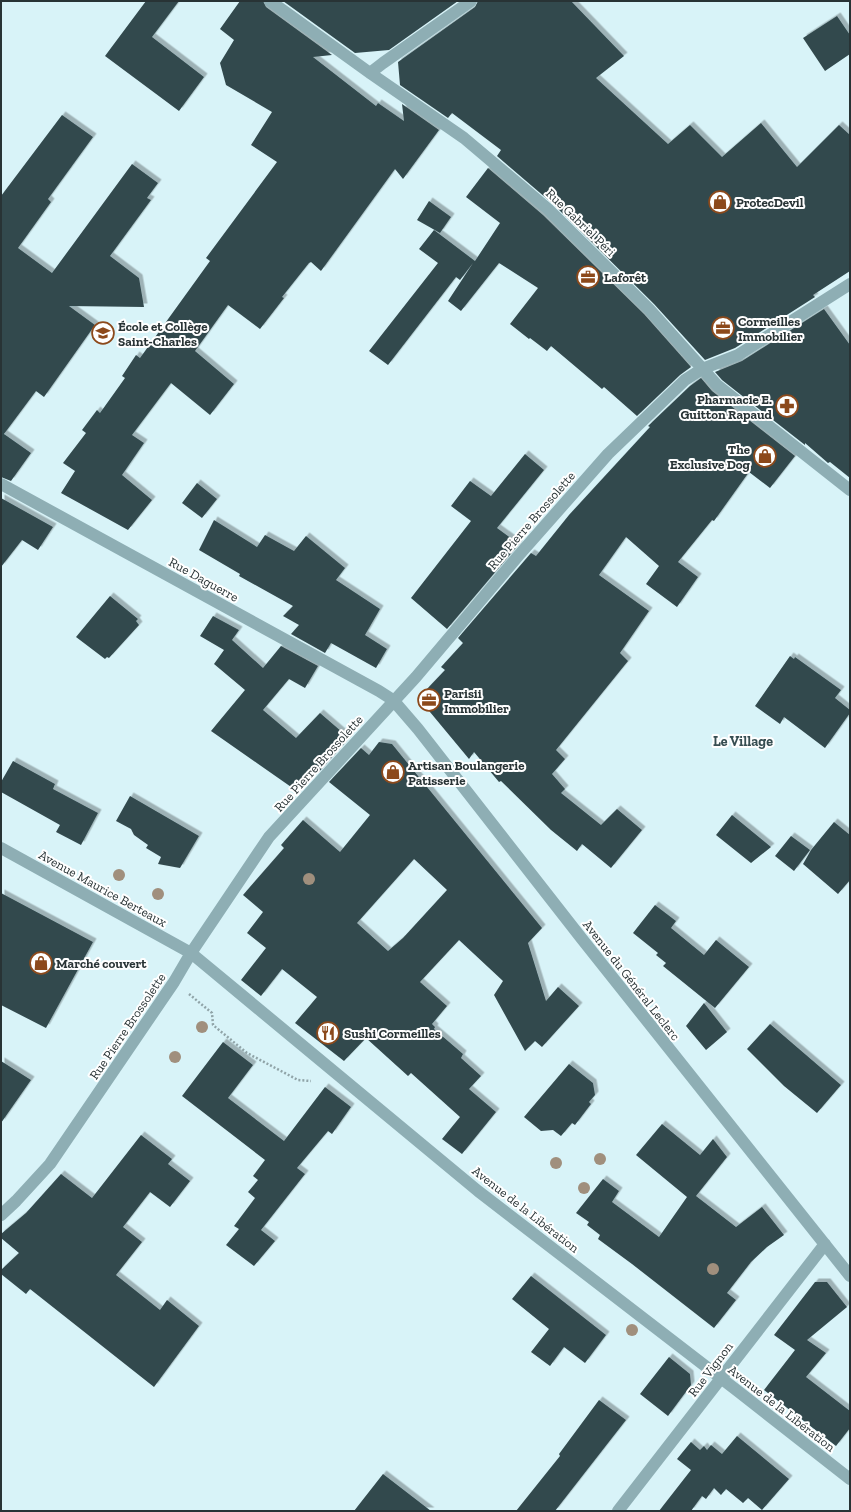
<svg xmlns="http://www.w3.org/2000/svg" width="851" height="1512" font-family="'Zilla Slab',serif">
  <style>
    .building { fill: #334a4e; fill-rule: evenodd; filter: url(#shadow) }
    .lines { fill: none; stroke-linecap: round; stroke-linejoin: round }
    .path { stroke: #90a4a8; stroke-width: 2.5; stroke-dasharray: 2 2; stroke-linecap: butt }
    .minor { stroke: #8eaeb4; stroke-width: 12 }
    .tree { fill: #a08f7d }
    .labels { text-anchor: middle; stroke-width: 4; stroke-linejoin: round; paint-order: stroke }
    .poi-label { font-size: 13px; font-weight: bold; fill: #283335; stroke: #fff; text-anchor: start }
    .street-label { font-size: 13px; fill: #283335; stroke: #fff }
    .neighbourhood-label { font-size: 14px; font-weight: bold; fill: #374e52; stroke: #fff }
  </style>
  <defs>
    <filter id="shadow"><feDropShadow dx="3.5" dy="-3.5" stdDeviation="0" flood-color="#0004"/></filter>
  </defs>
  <rect width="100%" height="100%" fill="#d8f3f8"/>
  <path class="building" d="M 146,1 L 179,1 L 152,37 L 204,77 L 179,111 L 105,56 Z
    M 240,1 L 263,1 L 266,7 L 332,55 L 313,57 L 376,106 L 378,103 L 404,121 L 402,104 L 439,130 L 403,179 L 395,169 L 321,271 L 311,262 L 309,263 L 282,297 L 284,298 L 260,329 L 228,305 L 195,351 L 234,384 L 210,415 L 171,383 L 132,435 L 144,443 L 122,475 L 152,500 L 128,530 L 61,493 L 75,471 L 63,463 L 86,433 L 82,430 L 97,410 L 100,413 L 125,378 L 122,376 L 136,355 L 140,358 L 210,261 L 206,258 L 277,162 L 251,145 L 272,112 L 226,85 L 220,63 L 234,40 L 220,29 Z
    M 283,1 L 458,1 L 389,50 L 355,53 Z
    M 478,1 L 571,1 L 624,56 L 596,78 L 668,144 L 690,125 L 722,157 L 761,123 L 797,167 L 839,125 L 850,135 L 850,271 L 813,295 L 815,297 L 735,348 L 705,360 L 654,304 L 553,204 L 497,156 L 501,150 L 452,113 L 448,118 L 400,85 L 398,62 L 475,7 Z
    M 837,16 L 850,35 L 850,54 L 825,71 L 803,38 Z
    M 62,115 L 93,137 L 48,199 L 51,202 L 18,248 L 52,273 L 132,164 L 158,183 L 147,198 L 151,200 L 110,256 L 139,278 L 144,307 L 69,306 L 95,325 L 44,397 L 36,391 L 4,434 L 31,453 L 11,481 L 1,477 L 1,196 Z
    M 488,168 L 543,215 L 644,314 L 691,367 L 680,375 L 637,416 L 604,387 L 602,389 L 551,346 L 547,351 L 530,338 L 529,339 L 510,324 L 538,288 L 499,263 L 461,311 L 448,301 L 473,263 L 460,280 L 456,277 L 388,365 L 369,351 L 438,263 L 419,249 L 434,230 L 475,261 L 500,223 L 466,197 Z
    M 429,201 L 451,217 L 440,233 L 417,220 Z
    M 824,309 L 850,345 L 850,478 L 830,462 L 828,463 L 805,443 L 805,445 L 722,380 L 715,372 L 742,361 Z
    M 701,378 L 712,391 L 795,456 L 770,488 L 749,472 L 714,521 L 712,520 L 678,562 L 698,577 L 677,607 L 646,584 L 659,566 L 626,537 L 599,575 L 649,611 L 620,653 L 628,661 L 556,750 L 565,759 L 552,774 L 565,789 L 561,793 L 601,825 L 617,809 L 642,830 L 611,868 L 582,844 L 577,851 L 551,830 L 501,781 L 499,782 L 474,752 L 469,759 L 425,706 L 426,690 L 445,670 L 441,667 L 463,643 L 458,638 L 531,553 L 536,556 L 569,515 L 650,427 L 648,426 L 690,386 Z
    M 525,454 L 544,470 L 497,528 L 519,544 L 447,629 L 411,598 L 471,521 L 451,506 L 470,481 L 491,496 Z
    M 197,483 L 217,499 L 202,518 L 182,503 Z
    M 1,498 L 53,527 L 38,550 L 22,540 L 1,567 Z
    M 214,520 L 257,547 L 265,535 L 294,551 L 306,536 L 345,568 L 336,580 L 380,609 L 365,635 L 387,649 L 376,668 L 331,643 L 325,653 L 291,634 L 299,625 L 283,616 L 293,606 L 239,576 L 240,574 L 199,550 Z
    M 110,596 L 138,619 L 136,621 L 139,625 L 109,658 L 107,657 L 105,659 L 76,637 Z
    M 213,616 L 239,630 L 232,640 L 263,668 L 281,646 L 318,666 L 305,688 L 289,679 L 263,710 L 296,738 L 320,713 L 349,738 L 318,773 L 313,769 L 294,789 L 211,731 L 245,690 L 214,664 L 224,650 L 200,636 Z
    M 790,656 L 794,659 L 795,657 L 841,690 L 835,698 L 850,710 L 850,713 L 825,748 L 784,717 L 780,724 L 755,706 Z
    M 379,742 L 392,744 L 542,928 L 528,943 L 546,1001 L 558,987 L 579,1006 L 542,1047 L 535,1041 L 525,1051 L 494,995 L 503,981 L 459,940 L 420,982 L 447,1006 L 432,1024 L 435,1027 L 434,1029 L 463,1054 L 461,1058 L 481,1076 L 469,1089 L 496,1112 L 462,1154 L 442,1139 L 460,1117 L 411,1073 L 408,1076 L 366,1038 L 344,1061 L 295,1023 L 317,997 L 282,969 L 261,996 L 241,980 L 266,948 L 247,933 L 263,912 L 243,895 L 284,848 L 281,845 L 303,820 L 340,852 L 370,815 L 329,782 L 361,748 L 369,755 ZM 414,859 L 447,890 L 403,938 L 388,951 L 357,923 Z
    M 13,761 L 55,784 L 53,789 L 98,813 L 81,845 L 56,832 L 60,825 L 1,792 L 1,782 Z
    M 130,796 L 199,836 L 180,868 L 158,864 L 161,857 L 146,848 L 148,845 L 134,835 L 131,829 L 116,821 Z
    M 732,815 L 771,847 L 751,863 L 716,835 Z
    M 834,822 L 850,835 L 850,880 L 838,894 L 803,864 L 811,850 Z
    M 791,836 L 810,850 L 794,871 L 775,856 Z
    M 1,893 L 93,942 L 46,1028 L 1,1005 Z
    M 655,905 L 676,921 L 671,928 L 704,955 L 716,940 L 749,967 L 715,1008 L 663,966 L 666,963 L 656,955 L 658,953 L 633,933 Z
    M 704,1003 L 727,1032 L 706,1050 L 686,1026 Z
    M 770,1024 L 841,1085 L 817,1113 L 784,1086 L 747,1049 Z
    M 223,1042 L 253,1065 L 228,1098 L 284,1141 L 325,1087 L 351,1107 L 332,1134 L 328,1131 L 297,1168 L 305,1174 L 261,1230 L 275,1241 L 254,1266 L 226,1245 L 239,1229 L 234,1226 L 255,1198 L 248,1192 L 258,1180 L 253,1176 L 265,1160 L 182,1096 Z
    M 1,1061 L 31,1080 L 1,1123 Z
    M 569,1064 L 593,1083 L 595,1095 L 589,1102 L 591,1104 L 575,1125 L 572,1123 L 561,1136 L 553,1130 L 541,1131 L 524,1117 Z
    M 662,1124 L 700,1155 L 713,1139 L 727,1157 L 696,1196 L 736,1227 L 762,1207 L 784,1235 L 767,1247 L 751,1262 L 727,1293 L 736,1300 L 714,1328 L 632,1264 L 598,1239 L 600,1235 L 587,1225 L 589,1222 L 576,1213 L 603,1179 L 619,1191 L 612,1202 L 659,1237 L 687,1197 L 636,1155 Z
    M 141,1135 L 172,1159 L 168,1164 L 190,1181 L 170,1207 L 150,1192 L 123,1227 L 142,1242 L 116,1275 L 160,1310 L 167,1300 L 199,1326 L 154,1387 L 30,1289 L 26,1294 L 1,1274 L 1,1270 L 19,1253 L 1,1238 L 1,1234 L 26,1213 L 61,1174 L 92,1198 Z
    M 531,1276 L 606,1335 L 585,1363 L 564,1347 L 550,1366 L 531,1352 L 549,1329 L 512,1299 Z
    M 815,1282 L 827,1282 L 847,1307 L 807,1340 L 826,1353 L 806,1377 L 850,1411 L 850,1428 L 836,1446 L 764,1390 L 795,1350 L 774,1335 Z
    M 669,1357 L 690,1374 L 691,1385 L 668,1416 L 640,1394 Z
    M 599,1400 L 626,1420 L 555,1511 L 516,1511 L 560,1456 L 559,1454 Z
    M 737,1436 L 789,1479 L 762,1510 L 748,1498 L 743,1503 L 726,1489 L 721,1495 L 714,1488 L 706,1499 L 702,1496 L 691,1511 L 659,1511 L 691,1470 L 677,1459 L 691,1442 L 700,1450 L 704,1446 L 707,1450 L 711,1445 L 722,1454 Z
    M 383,1474 L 431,1511 L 354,1511 Z"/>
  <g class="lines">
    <path class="path" d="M 189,994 L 212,1013 L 213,1025 L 247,1053 L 298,1080 L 311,1081"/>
    <path class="minor" d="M 270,1 L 370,73 L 464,138 L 548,209 L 649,309 L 717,385 L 850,490
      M 370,73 L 383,63 L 471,1
      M 1,484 L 379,691 L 393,700 L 418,729 L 582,939 L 850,1276
      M 1,848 L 191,953 L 478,1191 L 739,1392 L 850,1479
      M 1,1215 L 16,1201 L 50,1164 L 174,982 L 191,953 L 269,837 L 416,677 L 519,555 L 608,454 L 685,380 L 702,369 L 738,355 L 850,284
      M 618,1511 L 825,1244"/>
  </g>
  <g class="tree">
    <circle cx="119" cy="875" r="6"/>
    <circle cx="309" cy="879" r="6"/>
    <circle cx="158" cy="894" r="6"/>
    <circle cx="202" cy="1027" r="6"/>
    <circle cx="175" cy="1057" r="6"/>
    <circle cx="600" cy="1159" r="6"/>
    <circle cx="556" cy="1163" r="6"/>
    <circle cx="584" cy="1188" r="6"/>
    <circle cx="713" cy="1269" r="6"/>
    <circle cx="632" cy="1330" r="6"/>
  </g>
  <defs>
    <g id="shop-ring" transform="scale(1.15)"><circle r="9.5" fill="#fff" stroke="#8c491b" stroke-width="1.5"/><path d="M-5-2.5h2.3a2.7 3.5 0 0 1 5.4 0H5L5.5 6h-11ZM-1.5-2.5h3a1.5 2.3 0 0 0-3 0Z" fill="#8c491b"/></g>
    <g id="office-ring" transform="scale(1.15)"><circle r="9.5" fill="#fff" stroke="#8c491b" stroke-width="1.5"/><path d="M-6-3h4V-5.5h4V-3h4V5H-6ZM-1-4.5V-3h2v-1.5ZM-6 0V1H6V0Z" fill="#8c491b"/></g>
    <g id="school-ring" transform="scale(1.15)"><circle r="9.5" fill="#fff" stroke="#8c491b" stroke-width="1.5"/><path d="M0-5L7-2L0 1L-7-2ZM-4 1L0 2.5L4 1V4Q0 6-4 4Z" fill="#8c491b"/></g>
    <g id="pharmacy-ring" transform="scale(1.15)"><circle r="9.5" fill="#fff" stroke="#8c491b" stroke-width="1.5"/><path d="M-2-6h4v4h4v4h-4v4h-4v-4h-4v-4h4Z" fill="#8c491b"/></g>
    <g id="restaurant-ring" transform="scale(1.15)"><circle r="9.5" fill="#fff" stroke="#8c491b" stroke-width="1.5"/><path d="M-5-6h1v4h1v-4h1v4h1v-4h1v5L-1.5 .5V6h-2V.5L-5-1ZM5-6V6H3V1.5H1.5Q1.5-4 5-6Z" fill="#8c491b"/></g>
  </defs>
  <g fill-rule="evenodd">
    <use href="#shop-ring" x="720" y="202"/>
    <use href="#office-ring" x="588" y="277"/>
    <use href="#office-ring" x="723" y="328"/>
    <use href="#school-ring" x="103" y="333"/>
    <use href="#pharmacy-ring" x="787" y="406"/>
    <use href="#shop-ring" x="765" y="456"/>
    <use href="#office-ring" x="429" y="700"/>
    <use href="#shop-ring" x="393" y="772"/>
    <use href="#shop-ring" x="41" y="963"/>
    <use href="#restaurant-ring" x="328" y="1033"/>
  </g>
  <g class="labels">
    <g class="poi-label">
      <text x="736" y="207">ProtecDevil</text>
      <text x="604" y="282">Laforêt</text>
      <text x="738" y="326">Cormeilles<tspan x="738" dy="15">Immobilier</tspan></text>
      <text x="118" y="331">École et Collège<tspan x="118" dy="15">Saint-Charles</tspan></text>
      <text x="772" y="404" text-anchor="end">Pharmacie E.<tspan x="772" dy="15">Guitton Rapaud</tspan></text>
      <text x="750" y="454" text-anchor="end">The<tspan x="750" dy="15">Exclusive Dog</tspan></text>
      <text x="444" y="698">Parisii<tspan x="444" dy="15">Immobilier</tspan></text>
      <text x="408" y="770">Artisan Boulangerie<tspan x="408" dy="15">Patisserie</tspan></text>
      <text x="56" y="968">Marché couvert</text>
      <text x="344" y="1038">Sushi Cormeilles</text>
    </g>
    <g class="street-label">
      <text transform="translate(581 222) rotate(44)" y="5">Rue Gabriel Péri</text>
      <text transform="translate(531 520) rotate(-49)" y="5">Rue Pierre Brossolette</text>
      <text transform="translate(204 579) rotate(29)" y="5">Rue Daguerre</text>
      <text transform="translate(318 763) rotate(-48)" y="5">Rue Pierre Brossolette</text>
      <text transform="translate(103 888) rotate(29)" y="5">Avenue Maurice Berteaux</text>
      <text transform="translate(632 980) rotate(52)" y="5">Avenue du Général Leclerc</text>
      <text transform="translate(127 1026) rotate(-56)" y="5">Rue Pierre Brossolette</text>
      <text transform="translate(526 1209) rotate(38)" y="5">Avenue de la Libération</text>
      <text transform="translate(710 1369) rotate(-53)" y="5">Rue Vignon</text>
      <text transform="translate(782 1408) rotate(38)" y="5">Avenue de la Libération</text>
    </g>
    <g class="neighbourhood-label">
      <text x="743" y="746">Le Village</text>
    </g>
  </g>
  <rect width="851" height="1512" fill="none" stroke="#283335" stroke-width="4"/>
</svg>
